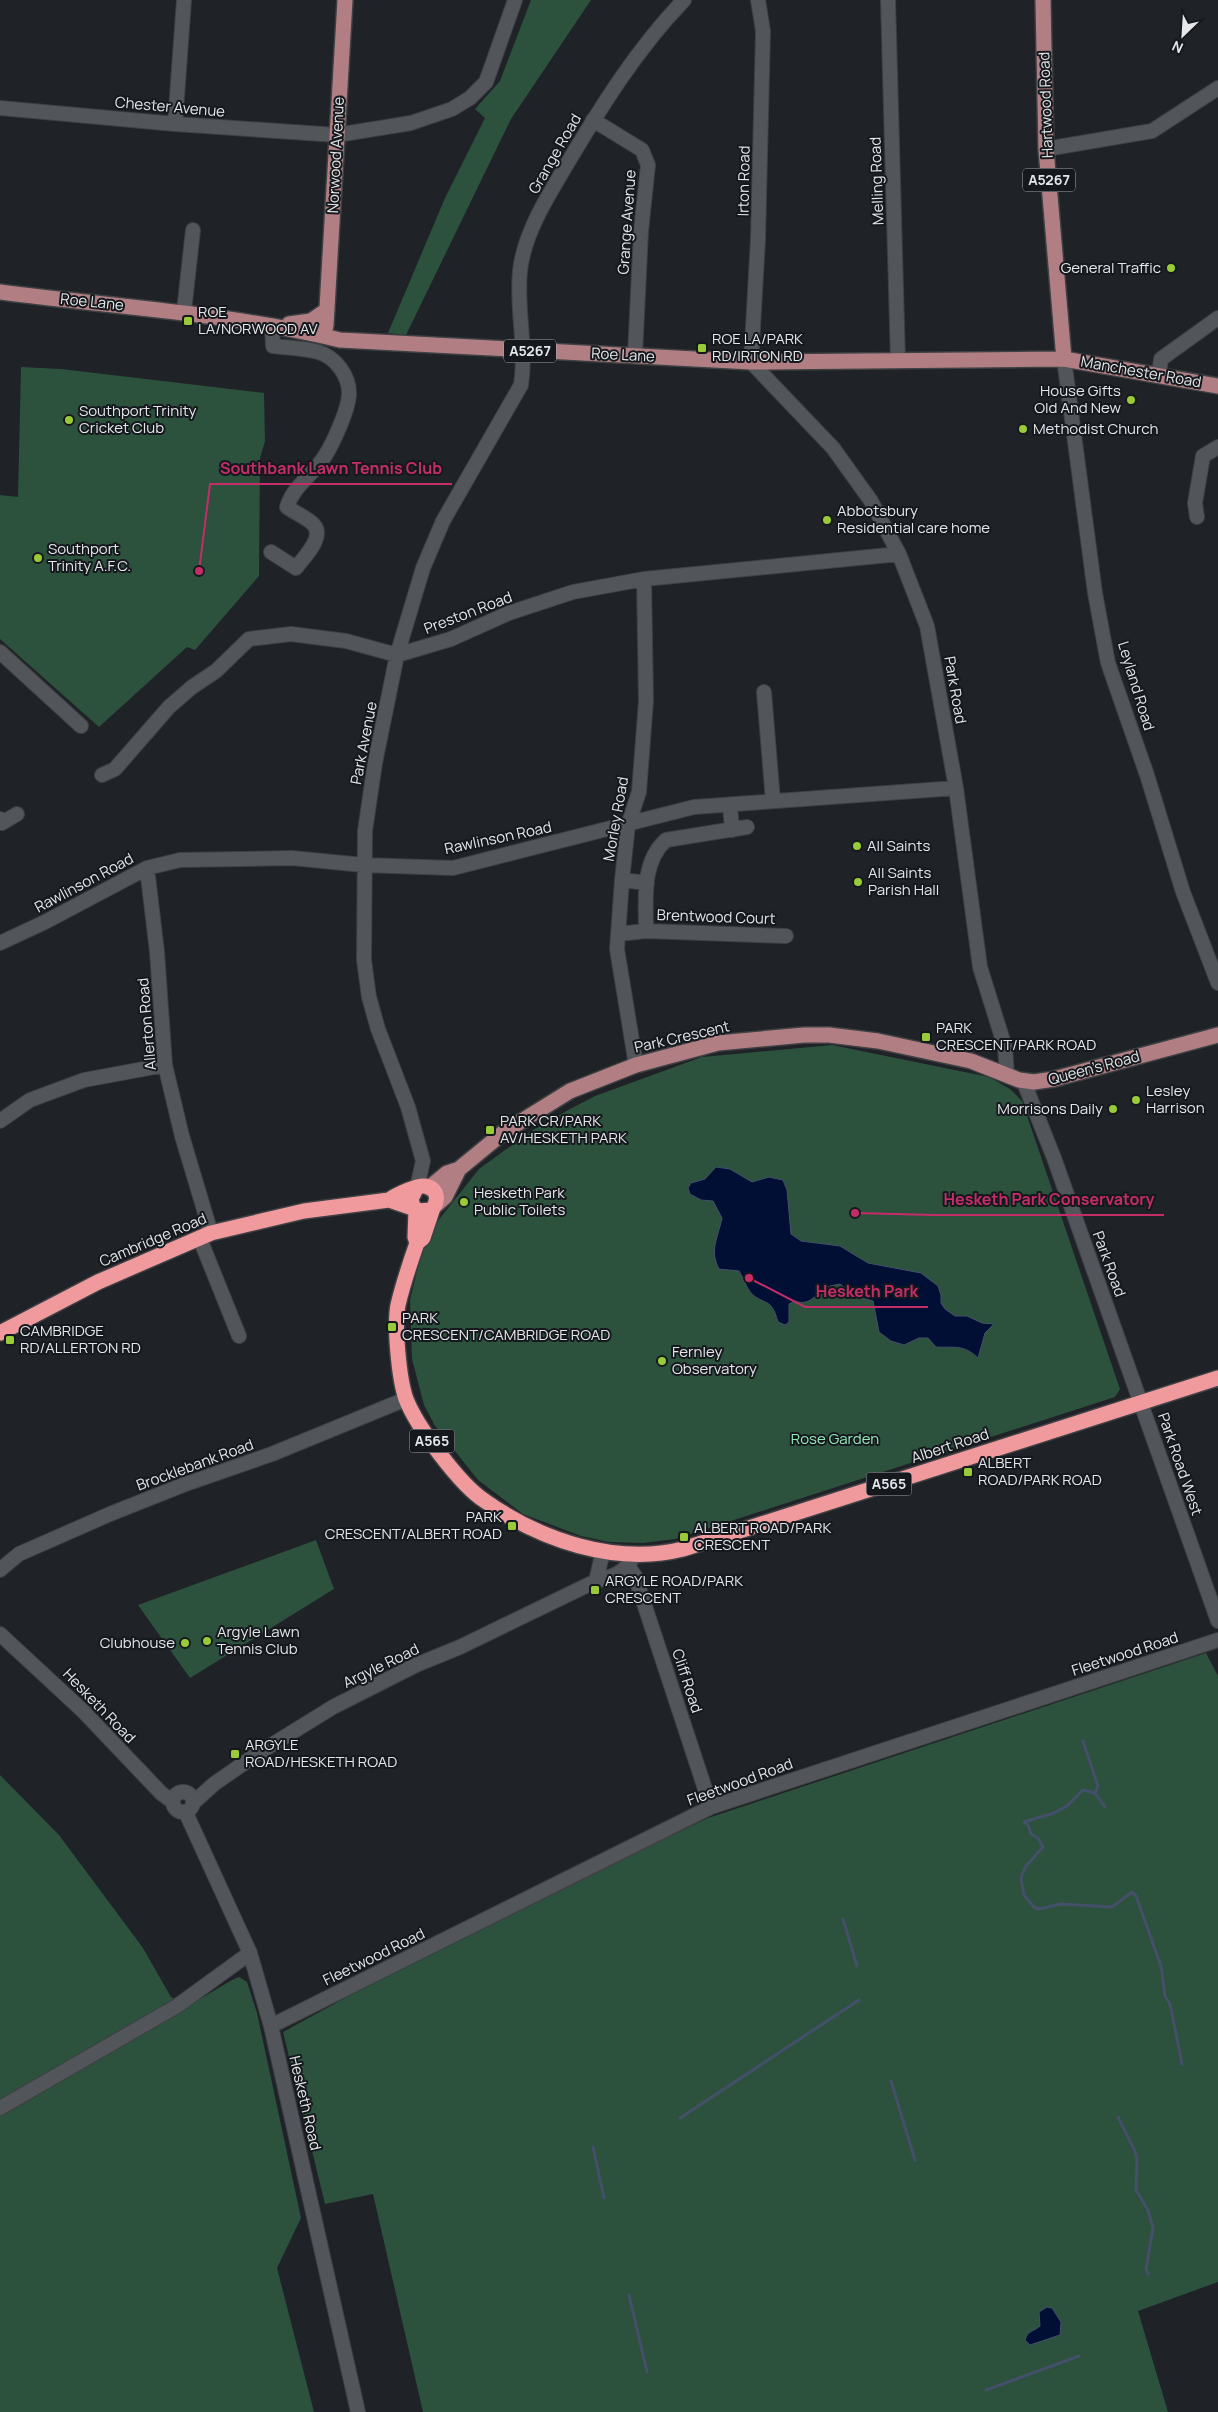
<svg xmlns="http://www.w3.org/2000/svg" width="1218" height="2412" font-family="Manrope,sans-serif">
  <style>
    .green { fill: #2c513d }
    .water { fill: #000f33; stroke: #44506a }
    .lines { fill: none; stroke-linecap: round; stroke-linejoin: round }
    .stream { stroke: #44506a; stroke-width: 3 }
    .minor-casing { stroke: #3e4043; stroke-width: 16 }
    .major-casing { stroke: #3e4043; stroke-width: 18 }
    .highway-casing { stroke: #3e4043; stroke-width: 18 }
    .minor { stroke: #52565b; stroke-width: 14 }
    .major { stroke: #b17f83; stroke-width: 15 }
    .highway { stroke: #f09a9e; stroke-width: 15 }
    .poi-dot { fill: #98cb37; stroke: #15191d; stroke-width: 2 }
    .labels { text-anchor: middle; stroke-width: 4; stroke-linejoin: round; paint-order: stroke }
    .shield { fill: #15191d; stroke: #a6a8ac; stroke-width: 1 }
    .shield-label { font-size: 14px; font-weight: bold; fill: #e4e6e9 }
    .street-label { font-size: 15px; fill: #e4e6e9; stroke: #15191d }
    .poi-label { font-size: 15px; fill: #e4e6e9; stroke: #15191d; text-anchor: start }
    .park-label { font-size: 15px; fill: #94e9b9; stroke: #15191d }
    .leader { fill: none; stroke: #c52d69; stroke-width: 2 }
    .callout-dot { fill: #c52d69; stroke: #15191d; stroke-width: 2 }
    .callout-label { font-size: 16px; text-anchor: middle; font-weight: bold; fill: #c52d69; stroke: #15191d; stroke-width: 4; stroke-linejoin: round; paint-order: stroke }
  </style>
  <rect width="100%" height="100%" fill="#1f2226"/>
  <path class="green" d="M 531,0 L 591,0 L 511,119 L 406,335 L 388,333 L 445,198 L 485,118 L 475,109 L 500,81 Z
    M 21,367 L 61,369 L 264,393 L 265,441 L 260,458 L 259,576 L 195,650 L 187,647 L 99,727 L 0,639 L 0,495 L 18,497 Z
    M 832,1045 L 989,1077 L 1010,1089 L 1022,1101 L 1120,1389 L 1115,1397 L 675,1539 L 643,1543 L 609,1542 L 581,1536 L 523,1514 L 478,1480 L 435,1426 L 424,1405 L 412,1359 L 410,1300 L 421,1255 L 437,1222 L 479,1169 L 533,1130 L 570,1109 L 595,1096 L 702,1057 Z
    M 316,1540 L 334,1589 L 190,1678 L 138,1605 Z
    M 1206,1653 L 1218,1676 L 1218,2282 L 1138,2311 L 1168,2412 L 423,2412 L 373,2194 L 325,2204 L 283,2032 L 458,1936 L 708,1818 Z
    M 0,1775 L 59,1835 L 143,1948 L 171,1997 L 188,2006 L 232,1980 L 239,1977 L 247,1982 L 257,2013 L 301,2218 L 277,2268 L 314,2412 L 0,2412 Z"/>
  <path class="water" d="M 716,1167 L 730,1169 L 752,1182 L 769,1177 L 783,1180 L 787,1190 L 791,1234 L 801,1241 L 840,1246 L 868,1263 L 921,1273 L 938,1286 L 941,1295 L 941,1303 L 945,1309 L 955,1316 L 967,1316 L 982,1323 L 994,1324 L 985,1333 L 978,1358 C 964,1344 953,1348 936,1347 L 928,1338 L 919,1338 L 904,1345 L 891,1341 L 879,1332 L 873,1301 L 858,1297 L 840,1284 C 837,1285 831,1285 828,1287 C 816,1293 810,1307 795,1301 L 789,1304 L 789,1322 L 785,1325 L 778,1322 C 771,1296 764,1306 751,1293 C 746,1287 743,1277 739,1271 L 719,1269 C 709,1250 718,1238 722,1218 L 713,1201 L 701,1200 L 690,1194 L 688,1188 L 691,1183 L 705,1179 Z
    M 1047,2307 L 1052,2308 L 1061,2322 L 1060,2335 L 1030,2345 L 1025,2340 C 1028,2330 1033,2332 1040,2326 L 1039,2312 Z"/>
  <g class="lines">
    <path class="stream" d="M 1083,1741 L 1098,1786 L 1095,1793
      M 1105,1807 L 1095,1793 L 1083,1790 L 1067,1806 L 1054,1813 L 1024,1822 L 1028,1825 L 1031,1834 L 1038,1838 L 1043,1847 L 1026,1866 L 1021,1878 L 1024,1895 L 1034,1907 L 1039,1909 L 1061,1904 L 1112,1907 L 1132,1892 L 1136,1896 L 1161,1966 L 1165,1996 L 1170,2004 L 1182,2064
      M 843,1919 L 857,1966
      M 891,2081 L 915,2160
      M 1118,2117 L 1134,2149 L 1137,2158 L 1136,2190 L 1148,2210 L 1153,2228 L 1146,2269 L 1148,2274
      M 680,2118 L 859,2000
      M 593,2147 L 604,2198
      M 629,2295 L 647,2372
      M 986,2390 L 1079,2356"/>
    <g class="minor-casing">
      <path id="minor" d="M 758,0 L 763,31 L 758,239 L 751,362 L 833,448 L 871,501 L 899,554 L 927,626 L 956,788 L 980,967 L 1005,1047 L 1007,1075
        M 888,0 L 898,361
        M 0,108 L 175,124 L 337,135 L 411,123 L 452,109 L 470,98 L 486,82 L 515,0
        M 593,120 L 642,150 L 648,165 L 641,231 L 635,355
        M 175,124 L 184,0
        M 1046,149 L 1152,131 L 1218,88
        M 184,311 L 193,230
        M 1064,359 L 1095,593 L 1108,663 L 1147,775 L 1183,892 L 1218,983
        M 1159,374 L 1161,359 L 1218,318
        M 1197,517 L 1195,503 L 1203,456 L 1218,447
        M 271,552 L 296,568 C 303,558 326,537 313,524 C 306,517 295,513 287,507 C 293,486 314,474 325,456 C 333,443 348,411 349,395 C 350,377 336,357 318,352 C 304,348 288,348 273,346 L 272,325
        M 0,652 L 81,726
        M 764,692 L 773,801
        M 102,775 L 115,769 L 169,707 L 192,687 L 216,671 L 249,639 L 291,634 L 346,641 L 397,655 L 451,639 L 509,613 L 573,592 L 644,579 L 899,554
        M 730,805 L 732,830
        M 0,819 L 2,823 L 17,814
        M 747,827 L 666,840 C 641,862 646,901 646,931 L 786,936
        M 147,868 L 157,952 L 165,1065 L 182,1136 L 211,1233
        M 622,880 L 647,883
        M 618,934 L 646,931
        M 0,943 L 45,922 L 147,868 L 180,860 L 292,858 L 363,865 L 453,868 L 694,807 L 956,788
        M 636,1065 L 617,949 L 622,880 L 628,825 L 639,792 L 646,701 L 644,579
        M 1023,1080 L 1054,1158 L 1218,1621
        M 0,1121 L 30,1100 L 84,1080 L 165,1065
        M 417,1188 L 423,1161 L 408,1107 L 378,1029 L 369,997 L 364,960 L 365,831 L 375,763 L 397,655 L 423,568 L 443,521 L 521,385 C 527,347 516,309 520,271 C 524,233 548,196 567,164 C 602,105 637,49 684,0
        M 200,1239 L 239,1336
        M 628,1566 L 635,1576 L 711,1807
        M 0,1570 L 19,1554 L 110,1514 L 183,1485 L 272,1454 L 406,1399
        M 596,1581 L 603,1551
        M 0,1634 L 83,1711 L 161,1793 L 173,1802
        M173 1802a10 10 0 1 1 20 0a10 10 0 1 1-20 0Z
        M 194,1802 L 214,1784 L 257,1754 L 333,1707 L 416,1665 L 460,1647 L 596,1581 C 612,1577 628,1572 634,1554
        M 186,1813 L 250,1953 L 271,2026 L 358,2412
        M 271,2026 L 711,1807 L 1218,1640
        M 0,2108 L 177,2006 L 250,1953"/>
    </g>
    <g class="major-casing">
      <path id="major" d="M 1043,0 L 1046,149 L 1064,359
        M 0,292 C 114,307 228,313 340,340 L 751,362 L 1064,359 L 1218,386
        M 289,324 L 311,321 L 327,310
        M 324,336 L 326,325 L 345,0
        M 429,1188 L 447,1173 L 459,1169 L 504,1132 L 570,1091 L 636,1065 L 718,1043 L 804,1035 L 829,1035 L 878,1041 L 971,1061 L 1019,1080 L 1034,1082 L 1054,1079 L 1218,1035
        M 436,1205 L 445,1197 L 459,1169"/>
    </g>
    <g class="highway-casing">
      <path id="highway" d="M 389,1200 C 396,1195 417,1185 425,1186 C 439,1188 439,1203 431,1210 L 419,1211 L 413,1207 L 411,1199 L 416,1189
        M 433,1208 L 423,1238 L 417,1243 C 410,1263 403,1284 398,1305 C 394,1326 399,1379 406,1399 C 417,1427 460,1485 485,1501 C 540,1540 616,1566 683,1549 L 1218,1378
        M 416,1210 L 415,1237 L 417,1243
        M 0,1333 L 98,1282 L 211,1233 L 304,1211 L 389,1200 L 415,1209"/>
    </g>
    <use href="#minor" class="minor"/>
    <use href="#major" class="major"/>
    <use href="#highway" class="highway"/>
  </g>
  <g class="poi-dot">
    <circle cx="1171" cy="268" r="5"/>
    <rect x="183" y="316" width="10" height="10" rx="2.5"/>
    <rect x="697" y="343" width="10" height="10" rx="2.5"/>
    <circle cx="1131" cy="400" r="5"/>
    <circle cx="69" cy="420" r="5"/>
    <circle cx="1023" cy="429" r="5"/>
    <circle cx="827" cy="520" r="5"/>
    <circle cx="38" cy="558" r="5"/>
    <circle cx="857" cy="846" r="5"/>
    <circle cx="858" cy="882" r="5"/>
    <rect x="921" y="1032" width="10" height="10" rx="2.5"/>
    <circle cx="1136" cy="1100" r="5"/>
    <circle cx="1113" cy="1109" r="5"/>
    <rect x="485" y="1125" width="10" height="10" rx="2.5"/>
    <circle cx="464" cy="1202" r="5"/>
    <rect x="387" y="1322" width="10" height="10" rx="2.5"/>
    <rect x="5" y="1335" width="10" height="10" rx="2.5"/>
    <circle cx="662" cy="1361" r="5"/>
    <rect x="963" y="1467" width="10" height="10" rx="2.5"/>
    <rect x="507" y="1521" width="10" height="10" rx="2.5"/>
    <rect x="679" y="1532" width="10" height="10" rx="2.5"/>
    <rect x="590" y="1585" width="10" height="10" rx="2.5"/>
    <circle cx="207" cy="1641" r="5"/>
    <circle cx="185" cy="1643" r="5"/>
    <rect x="230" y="1749" width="10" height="10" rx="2.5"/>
  </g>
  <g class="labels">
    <g class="shield">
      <rect x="1023" y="168.5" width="52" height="23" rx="4"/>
      <rect x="504" y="339.5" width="52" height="23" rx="4"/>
      <rect x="409.5" y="1429.5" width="45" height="23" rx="4"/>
      <rect x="866.5" y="1472.5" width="45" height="23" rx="4"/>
    </g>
    <g class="shield-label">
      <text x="1049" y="185">A5267</text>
      <text x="530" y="356">A5267</text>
      <text x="432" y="1446">A565</text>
      <text x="889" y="1489">A565</text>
    </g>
    <g class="street-label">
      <text transform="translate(1046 105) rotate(-92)" y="5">Hartwood Road</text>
      <text transform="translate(170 107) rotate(5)" y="5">Chester Avenue</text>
      <text transform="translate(555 154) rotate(-60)" y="5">Grange Road</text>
      <text transform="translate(336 155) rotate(-87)" y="5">Norwood Avenue</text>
      <text transform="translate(744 181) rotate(-89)" y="5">Irton Road</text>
      <text transform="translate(877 181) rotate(-92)" y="5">Melling Road</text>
      <text transform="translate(627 222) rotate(-86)" y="5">Grange Avenue</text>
      <text transform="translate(92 302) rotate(6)" y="5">Roe Lane</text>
      <text transform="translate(623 355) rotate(3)" y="5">Roe Lane</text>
      <text transform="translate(1141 372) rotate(10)" y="5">Manchester Road</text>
      <text transform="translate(468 613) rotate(-21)" y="5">Preston Road</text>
      <text transform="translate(1136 686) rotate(73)" y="5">Leyland Road</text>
      <text transform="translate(955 690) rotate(80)" y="5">Park Road</text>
      <text transform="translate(364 743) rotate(-79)" y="5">Park Avenue</text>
      <text transform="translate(616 819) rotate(-80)" y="5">Morley Road</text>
      <text transform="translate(498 838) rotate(-12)" y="5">Rawlinson Road</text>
      <text transform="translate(84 883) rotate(-28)" y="5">Rawlinson Road</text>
      <text transform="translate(716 917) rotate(2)" y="5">Brentwood Court</text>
      <text transform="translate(147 1024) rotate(-95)" y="5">Allerton Road</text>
      <text transform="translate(682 1037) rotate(-13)" y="5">Park Crescent</text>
      <text transform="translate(1094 1068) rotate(-15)" y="5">Queen's Road</text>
      <text transform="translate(153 1240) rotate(-23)" y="5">Cambridge Road</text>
      <text transform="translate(1109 1264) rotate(70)" y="5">Park Road</text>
      <text transform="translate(950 1446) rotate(-18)" y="5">Albert Road</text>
      <text transform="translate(1180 1464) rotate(71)" y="5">Park Road West</text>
      <text transform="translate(195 1465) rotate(-20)" y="5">Brocklebank Road</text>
      <text transform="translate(1125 1654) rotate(-18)" y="5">Fleetwood Road</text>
      <text transform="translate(381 1666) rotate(-26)" y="5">Argyle Road</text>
      <text transform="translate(687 1681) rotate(72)" y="5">Cliff Road</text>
      <text transform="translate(99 1706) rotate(46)" y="5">Hesketh Road</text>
      <text transform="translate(740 1782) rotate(-20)" y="5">Fleetwood Road</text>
      <text transform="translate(374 1957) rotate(-26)" y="5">Fleetwood Road</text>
      <text transform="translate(305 2103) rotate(77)" y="5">Hesketh Road</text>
    </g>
    <g class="poi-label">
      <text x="1161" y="273" text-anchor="end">General Traffic</text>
      <text x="198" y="317">ROE<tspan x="198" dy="17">LA/NORWOOD AV</tspan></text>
      <text x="712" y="344">ROE LA/PARK<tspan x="712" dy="17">RD/IRTON RD</tspan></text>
      <text x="1121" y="396" text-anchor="end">House Gifts<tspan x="1121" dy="17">Old And New</tspan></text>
      <text x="79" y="416">Southport Trinity<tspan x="79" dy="17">Cricket Club</tspan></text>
      <text x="1033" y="434">Methodist Church</text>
      <text x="837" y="516">Abbotsbury<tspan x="837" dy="17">Residential care home</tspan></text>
      <text x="48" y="554">Southport<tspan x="48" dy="17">Trinity A.F.C.</tspan></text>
      <text x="867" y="851">All Saints</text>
      <text x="868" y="878">All Saints<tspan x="868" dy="17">Parish Hall</tspan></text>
      <text x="936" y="1033">PARK<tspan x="936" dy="17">CRESCENT/PARK ROAD</tspan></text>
      <text x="1146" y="1096">Lesley<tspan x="1146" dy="17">Harrison</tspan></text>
      <text x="1103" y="1114" text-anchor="end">Morrisons Daily</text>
      <text x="500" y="1126">PARK CR/PARK<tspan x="500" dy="17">AV/HESKETH PARK</tspan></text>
      <text x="474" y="1198">Hesketh Park<tspan x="474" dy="17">Public Toilets</tspan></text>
      <text x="402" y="1323">PARK<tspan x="402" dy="17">CRESCENT/CAMBRIDGE ROAD</tspan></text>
      <text x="20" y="1336">CAMBRIDGE<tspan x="20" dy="17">RD/ALLERTON RD</tspan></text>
      <text x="672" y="1357">Fernley<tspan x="672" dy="17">Observatory</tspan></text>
      <text x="978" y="1468">ALBERT<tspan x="978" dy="17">ROAD/PARK ROAD</tspan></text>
      <text x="502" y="1522" text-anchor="end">PARK<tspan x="502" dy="17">CRESCENT/ALBERT ROAD</tspan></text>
      <text x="694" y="1533">ALBERT ROAD/PARK<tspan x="694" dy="17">CRESCENT</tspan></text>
      <text x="605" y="1586">ARGYLE ROAD/PARK<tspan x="605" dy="17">CRESCENT</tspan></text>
      <text x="217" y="1637">Argyle Lawn<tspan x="217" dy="17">Tennis Club</tspan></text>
      <text x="175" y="1648" text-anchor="end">Clubhouse</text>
      <text x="245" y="1750">ARGYLE<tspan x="245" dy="17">ROAD/HESKETH ROAD</tspan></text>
    </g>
    <g class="park-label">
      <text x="835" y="1444">Rose Garden</text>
    </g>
  </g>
  <path class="leader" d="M199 571L210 484H452M855 1213L934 1215H1164M749 1278L805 1307H928"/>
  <g class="callout-dot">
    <circle cx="199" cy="571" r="5"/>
    <circle cx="855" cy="1213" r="5"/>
    <circle cx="749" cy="1278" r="5"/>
  </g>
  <g class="callout-label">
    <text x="331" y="474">Southbank Lawn Tennis Club</text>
    <text x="1049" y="1205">Hesketh Park Conservatory</text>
    <text x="867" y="1297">Hesketh Park</text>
  </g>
  <g transform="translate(1183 35) rotate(205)" stroke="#15191d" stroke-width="4" paint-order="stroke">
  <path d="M0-4L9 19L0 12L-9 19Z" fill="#e4e6e9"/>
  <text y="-8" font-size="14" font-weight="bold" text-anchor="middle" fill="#e4e6e9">N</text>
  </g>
</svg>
